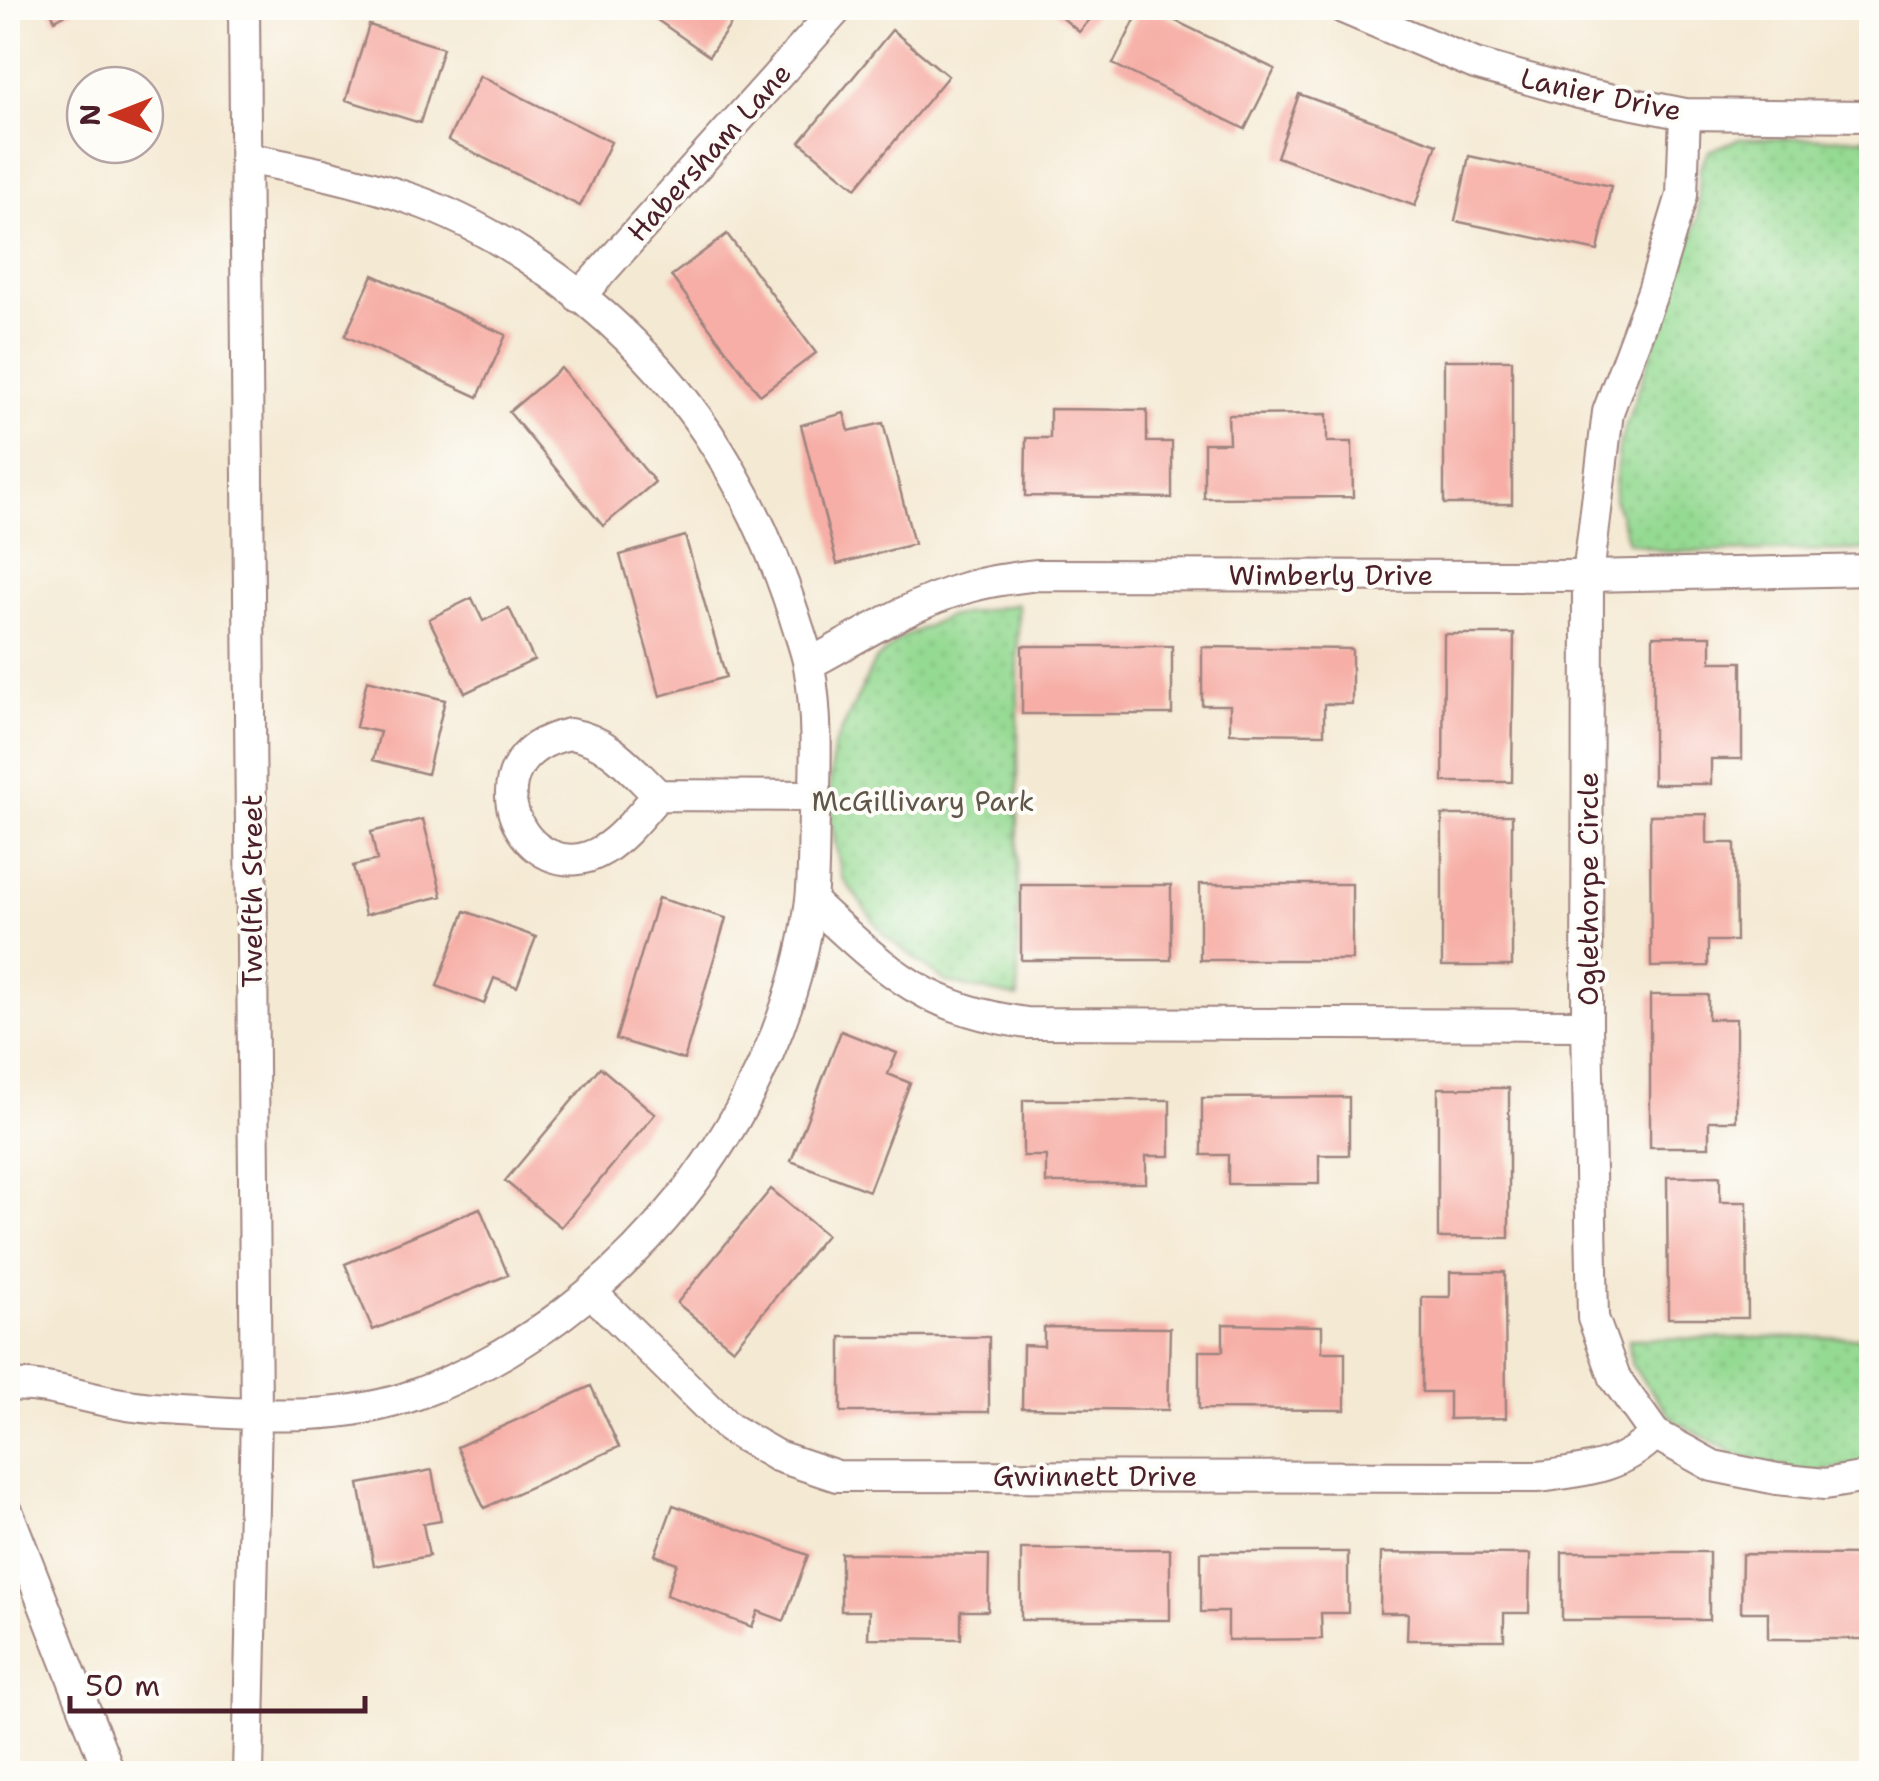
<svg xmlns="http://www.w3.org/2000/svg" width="1879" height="1781" font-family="'Shantell Sans',sans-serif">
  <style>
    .park { fill: url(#park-dots); stroke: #707c5f; stroke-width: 2.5 }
    .building { fill: #f6aea6 }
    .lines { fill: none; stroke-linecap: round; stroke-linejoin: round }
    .minor-casing { stroke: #9f847f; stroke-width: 34 }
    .minor { stroke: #fff; stroke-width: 30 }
    .labels { text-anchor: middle; stroke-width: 8; stroke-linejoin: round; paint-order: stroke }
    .street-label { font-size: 28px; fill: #4a1f2b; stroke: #fdfcf7 }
    .park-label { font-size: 28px; fill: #60574a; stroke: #fdfcf7 }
  </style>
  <defs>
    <pattern id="park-dots" width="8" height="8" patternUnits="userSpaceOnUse" patternTransform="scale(2.5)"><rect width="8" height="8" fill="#95da93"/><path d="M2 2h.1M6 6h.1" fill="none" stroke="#82bb7f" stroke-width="1.8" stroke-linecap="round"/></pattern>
  </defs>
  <rect width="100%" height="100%" fill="#fdfcf7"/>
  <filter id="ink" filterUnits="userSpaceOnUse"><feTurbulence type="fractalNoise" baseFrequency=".01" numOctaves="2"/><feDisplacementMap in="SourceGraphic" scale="20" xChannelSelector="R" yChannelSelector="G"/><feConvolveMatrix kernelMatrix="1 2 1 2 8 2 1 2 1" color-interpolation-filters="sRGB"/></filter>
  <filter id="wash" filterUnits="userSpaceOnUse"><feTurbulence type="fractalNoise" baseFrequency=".0048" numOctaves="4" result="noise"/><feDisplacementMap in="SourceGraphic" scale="40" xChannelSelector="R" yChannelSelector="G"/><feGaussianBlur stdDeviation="2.25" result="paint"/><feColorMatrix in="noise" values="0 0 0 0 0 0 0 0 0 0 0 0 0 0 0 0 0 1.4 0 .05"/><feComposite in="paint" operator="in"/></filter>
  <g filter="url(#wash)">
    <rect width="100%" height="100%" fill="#f4e9d3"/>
    <path class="park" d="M 1871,138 L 1871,550 L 1667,552 L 1628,542 L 1614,498 L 1619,445 L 1698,219 L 1700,166 L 1709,151 L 1739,139 Z
      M 1018,604 L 1018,998 L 946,982 L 884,935 L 842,877 L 828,806 L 833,749 L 874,662 L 901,638 L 946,617 Z
      M 1871,1337 L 1871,1464 L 1808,1473 L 1741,1457 L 1672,1419 L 1631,1364 L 1629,1339 Z"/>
    <g id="blocks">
      <path class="building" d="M 49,8 L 77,8 L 55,20 Z
        M 655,8 L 742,8 L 709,56 L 650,15 Z
        M 1051,8 L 1100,8 L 1079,32 Z
        M 1141,8 L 1149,8 L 1275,69 L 1245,129 L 1113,64 Z
        M 369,25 L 443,48 L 420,123 L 346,100 Z
        M 892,30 L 948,76 L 856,188 L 800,142 Z
        M 480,76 L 611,142 L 580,206 L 448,140 Z
        M 1299,94 L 1437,144 L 1415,206 L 1277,157 Z
        M 1469,156 L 1611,186 L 1598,251 L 1455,221 Z
        M 727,234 L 816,353 L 760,395 L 671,276 Z
        M 373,275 L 506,335 L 478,397 L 345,336 Z
        M 1444,360 L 1512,360 L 1512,504 L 1444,504 Z
        M 561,368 L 655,482 L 603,526 L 509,412 Z
        M 1050,409 L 1147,410 L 1147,442 L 1172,442 L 1172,498 L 1025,496 L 1026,438 L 1050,438 Z
        M 844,413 L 849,431 L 883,423 L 914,544 L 837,564 L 801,425 Z
        M 1327,414 L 1327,442 L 1352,442 L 1353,497 L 1204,498 L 1204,443 L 1229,443 L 1228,415 Z
        M 685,536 L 726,677 L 660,696 L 620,555 Z
        M 472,598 L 483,621 L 509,608 L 534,660 L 465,693 L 429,619 Z
        M 1444,634 L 1514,634 L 1512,782 L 1443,782 Z
        M 1653,636 L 1711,636 L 1711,662 L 1742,662 L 1742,759 L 1711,759 L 1711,784 L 1653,784 Z
        M 1022,646 L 1172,646 L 1172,714 L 1022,714 Z
        M 1202,647 L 1352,649 L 1352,704 L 1324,704 L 1324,734 L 1230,733 L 1230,705 L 1202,705 Z
        M 367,680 L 445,700 L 427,774 L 373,760 L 380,732 L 356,727 Z
        M 1707,814 L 1707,843 L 1735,843 L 1736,941 L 1708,941 L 1708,966 L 1651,967 L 1650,815 Z
        M 1442,815 L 1512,815 L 1512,966 L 1442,966 Z
        M 423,819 L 442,896 L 365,915 L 353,866 L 377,860 L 371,832 Z
        M 1200,884 L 1352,884 L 1352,960 L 1200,960 Z
        M 1021,885 L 1171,885 L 1171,960 L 1021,960 Z
        M 658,898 L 726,918 L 684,1060 L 616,1039 Z
        M 465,911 L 536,937 L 517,987 L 494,978 L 484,1004 L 437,986 Z
        M 1650,995 L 1708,995 L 1708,1019 L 1736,1019 L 1736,1121 L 1709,1121 L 1709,1147 L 1650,1147 Z
        M 841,1031 L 897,1053 L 888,1074 L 910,1083 L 869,1191 L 791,1161 Z
        M 600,1067 L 655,1114 L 561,1227 L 505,1181 Z
        M 1438,1088 L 1509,1088 L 1509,1238 L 1438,1238 Z
        M 1349,1097 L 1349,1155 L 1319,1155 L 1319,1184 L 1228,1184 L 1228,1155 L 1202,1155 L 1202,1098 Z
        M 1023,1100 L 1170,1100 L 1170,1156 L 1146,1156 L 1146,1183 L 1046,1183 L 1046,1156 L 1023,1156 Z
        M 1720,1176 L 1720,1202 L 1747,1202 L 1748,1318 L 1668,1318 L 1667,1177 Z
        M 771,1189 L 826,1235 L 733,1349 L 677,1303 Z
        M 480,1208 L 508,1275 L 373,1330 L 345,1264 Z
        M 1450,1272 L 1505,1272 L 1506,1418 L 1449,1419 L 1449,1392 L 1422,1392 L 1422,1297 L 1450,1297 Z
        M 1223,1324 L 1322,1326 L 1322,1352 L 1345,1352 L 1345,1410 L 1199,1409 L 1199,1351 L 1223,1351 Z
        M 1044,1327 L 1170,1328 L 1168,1410 L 1022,1408 L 1023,1345 L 1044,1346 Z
        M 841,1337 L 989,1337 L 989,1412 L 841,1412 Z
        M 591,1386 L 619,1447 L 484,1508 L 457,1447 Z
        M 432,1470 L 441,1521 L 423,1524 L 429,1556 L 374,1566 L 359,1484 Z
        M 673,1505 L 808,1555 L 784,1621 L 758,1611 L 752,1627 L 666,1595 L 677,1563 L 655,1555 Z
        M 1021,1549 L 1170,1549 L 1170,1620 L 1021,1620 Z
        M 1201,1552 L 1348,1552 L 1348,1613 L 1321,1613 L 1322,1639 L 1228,1640 L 1228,1612 L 1201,1612 Z
        M 1562,1552 L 1709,1552 L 1709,1620 L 1562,1620 Z
        M 841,1553 L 989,1555 L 988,1611 L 961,1611 L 961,1639 L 868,1638 L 869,1611 L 841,1611 Z
        M 1381,1553 L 1530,1554 L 1529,1613 L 1504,1613 L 1504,1640 L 1407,1640 L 1408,1613 L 1380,1613 Z
        M 1742,1554 L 1872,1555 L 1872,1613 L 1864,1613 L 1864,1639 L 1768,1639 L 1768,1612 L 1741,1612 Z"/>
    </g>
  </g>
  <g filter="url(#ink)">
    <use href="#blocks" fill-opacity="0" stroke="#9f847f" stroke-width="2.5"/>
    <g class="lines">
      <g class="minor-casing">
        <path id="minor" d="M 244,8 L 256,1415 L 248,1774
          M 1343,8 L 1475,64 L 1579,93 L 1685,114 L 1872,116
          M 1685,114 L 1682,195 L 1653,291 L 1608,412 L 1588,576 L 1587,1025 L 1593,1318 L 1615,1378 L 1655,1434 L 1713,1466 L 1777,1479 L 1825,1484 L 1872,1476
          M 579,297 L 838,8
          M 809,664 C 858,638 908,605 962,589 C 987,581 1012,578 1038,575 L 1588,576 L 1872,570
          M 570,734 C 609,740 631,769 658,795 C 642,813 624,837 603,850 C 526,897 458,757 570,734 Z
          M 658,795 L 814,796
          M 811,901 C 885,969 922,1009 1027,1023 L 1587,1025
          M 591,1292 L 729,1428 L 777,1456 L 837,1476 L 1538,1477 C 1583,1471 1621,1469 1655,1434
          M 8,1386 C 46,1383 84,1398 122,1404 C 147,1409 172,1409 197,1411 C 271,1416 347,1420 417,1394 C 620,1320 784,1114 811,900 C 814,873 813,843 814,815 C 816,766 818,715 809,666 C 806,649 799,632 794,615 C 762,515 709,417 633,343 C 574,284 490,226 411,199 C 357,180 302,169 246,158
          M 8,1513 L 110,1774"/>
      </g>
      <use href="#minor" class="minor"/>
    </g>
  </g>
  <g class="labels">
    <g class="street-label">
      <text transform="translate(1601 94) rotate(12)" y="10">Lanier Drive</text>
      <text transform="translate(709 152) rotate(-48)" y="10">Habersham Lane</text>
      <text x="1331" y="585">Wimberly Drive</text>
      <text transform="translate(1588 889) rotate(-90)" y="10">Oglethorpe Circle</text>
      <text transform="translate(252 891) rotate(-90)" y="10">Twelfth Street</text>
      <text x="1095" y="1486">Gwinnett Drive</text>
    </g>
    <g class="park-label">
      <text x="923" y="811">McGillivary Park</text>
    </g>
  </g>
  <rect width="1879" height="1781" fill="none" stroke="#fdfcf7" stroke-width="40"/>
  <g transform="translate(115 115) rotate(270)"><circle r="48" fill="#fdfcf7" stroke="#b5a4a5" stroke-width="2.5"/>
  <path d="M0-8L18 38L0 25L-18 38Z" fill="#c8321e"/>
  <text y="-15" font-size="28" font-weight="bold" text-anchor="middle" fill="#4a1f2b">N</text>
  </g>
  <path d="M70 1696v15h295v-15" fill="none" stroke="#4a1f2b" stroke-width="5"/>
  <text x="85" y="1696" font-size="30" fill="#4a1f2b" stroke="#fdfcf7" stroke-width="8" paint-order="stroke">50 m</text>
</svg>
